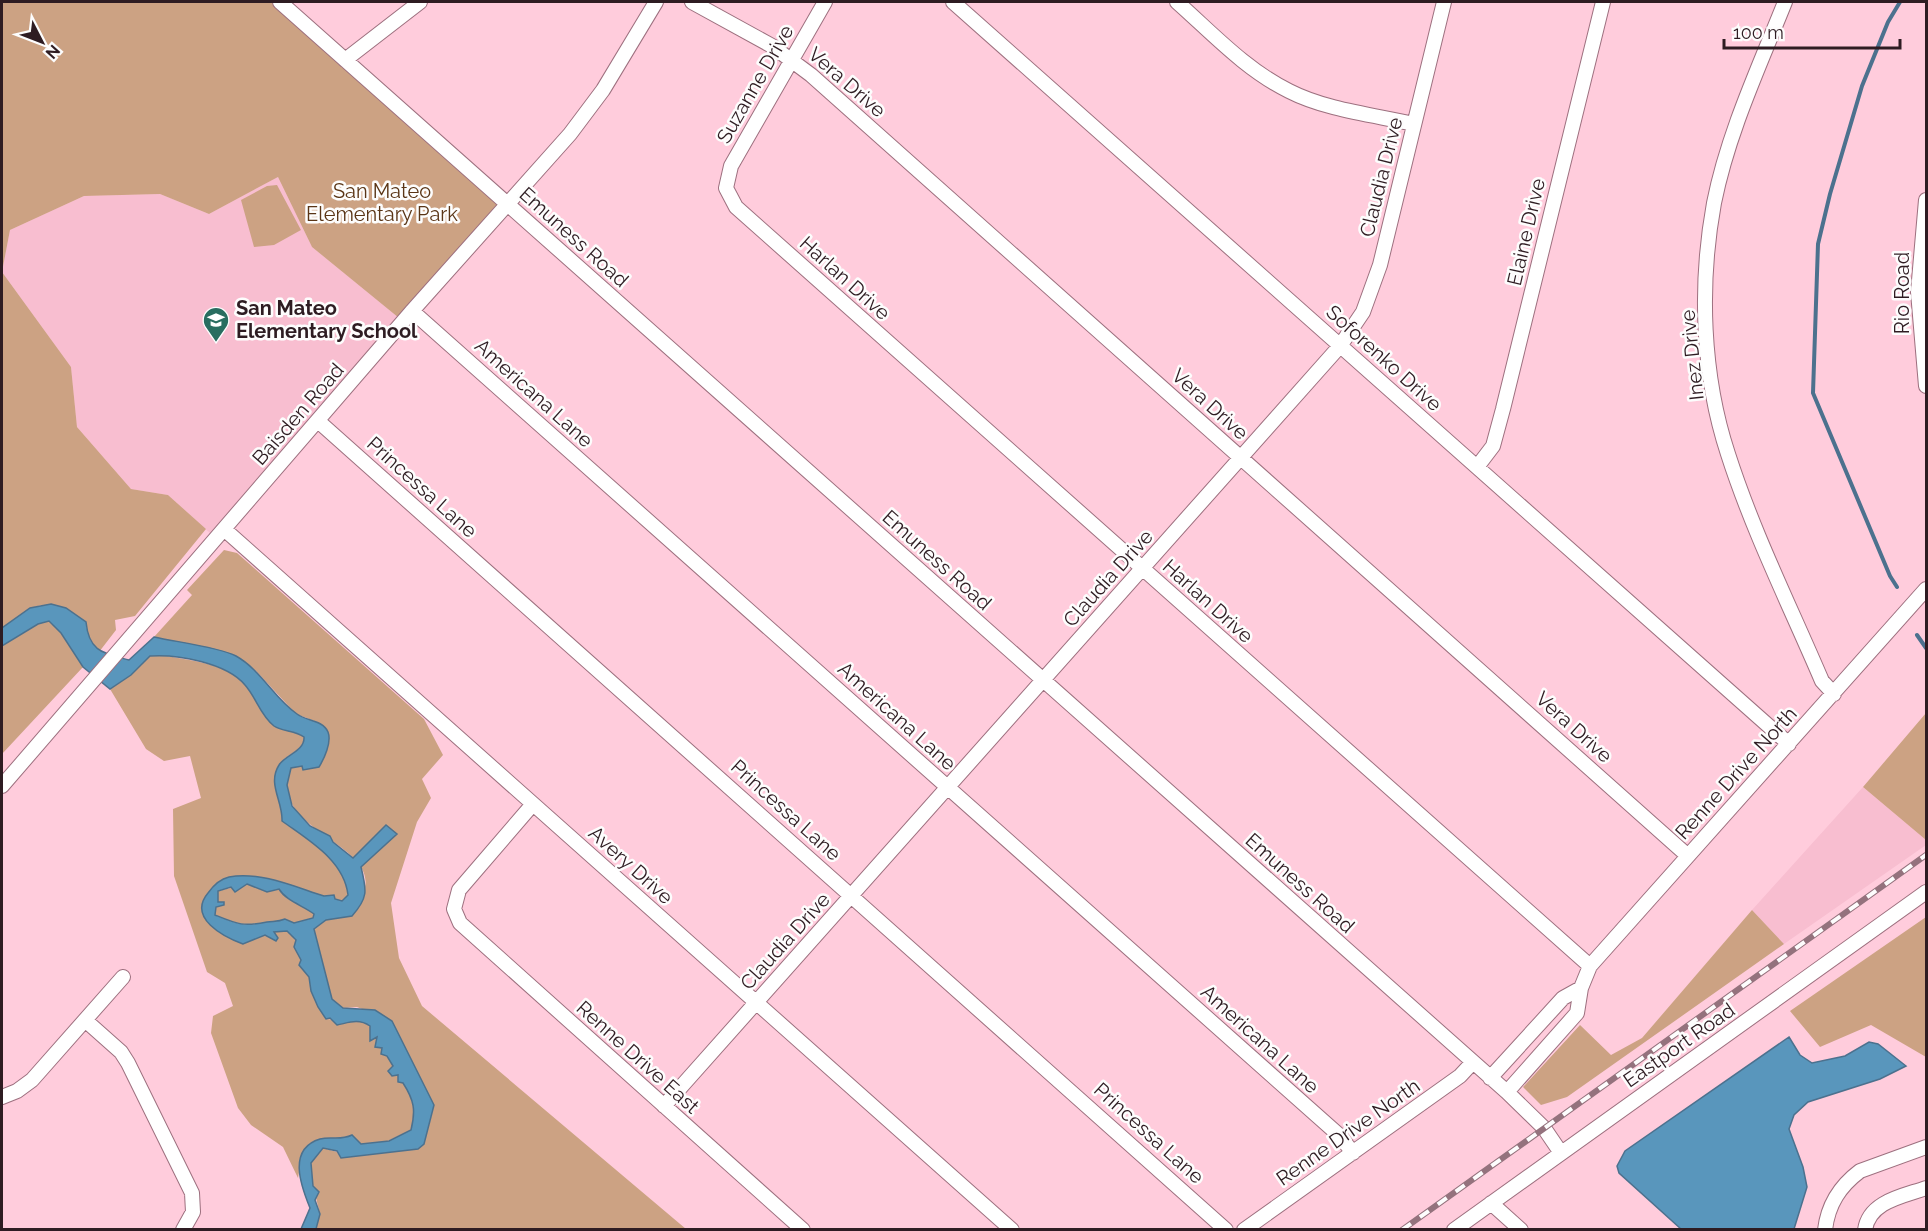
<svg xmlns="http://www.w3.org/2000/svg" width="1928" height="1231" font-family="Raleway,sans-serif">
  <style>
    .built { fill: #f8bed0 }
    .green { fill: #cca283 }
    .water { fill: #5996bc; stroke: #4c718e; stroke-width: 1.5; fill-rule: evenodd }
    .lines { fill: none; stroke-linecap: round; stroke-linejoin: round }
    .stream { stroke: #4c718e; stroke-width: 4 }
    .minor-casing { stroke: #9d707f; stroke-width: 16 }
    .minor { stroke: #fff; stroke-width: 14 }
    .rail-casing { stroke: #94727d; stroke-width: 6 }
    .rail { stroke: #fdfdfd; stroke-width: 4; stroke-dasharray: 11; stroke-linecap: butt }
    .labels { text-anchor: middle; stroke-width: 5; stroke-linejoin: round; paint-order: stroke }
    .street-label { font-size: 20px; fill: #2e1c22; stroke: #fdfdfd }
    .park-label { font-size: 20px; fill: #5a3516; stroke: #fdfdfd }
    .poi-label { font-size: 20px; font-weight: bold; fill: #2e1c22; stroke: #fdfdfd; text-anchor: start }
  </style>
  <rect width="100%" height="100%" fill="#ffccdc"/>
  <path class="built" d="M 278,177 L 312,247 L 399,318 L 211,534 L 168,495 L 131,489 L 77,427 L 71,367 L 2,272 L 10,230 L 84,196 L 160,194 L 209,214 Z
    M 1863,787 L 1926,840 L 1926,845 L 1784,944 L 1752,910 Z"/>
  <path class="green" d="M 2,2 L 271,2 L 499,202 L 399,318 L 312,247 L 278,177 L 209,214 L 160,194 L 84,196 L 10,230 L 2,272 L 71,367 L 77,427 L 131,489 L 168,495 L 206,529 L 135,616 L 115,620 L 116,630 L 99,652 L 88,636 L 86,622 C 65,607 44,596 21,615 C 15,620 9,627 2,628 Z
    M 277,185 L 301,230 L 274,245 L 254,247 L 241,200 L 267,186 Z
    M 224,550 L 237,553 L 424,719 L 443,755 L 422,779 L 431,798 L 417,822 L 391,903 L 399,958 L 422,1006 L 686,1229 L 316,1229 L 320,1214 L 313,1186 L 311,1163 L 323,1148 L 337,1152 L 341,1158 L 418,1149 L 424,1144 L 434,1106 L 392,1021 L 357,1007 L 343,1008 L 332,999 L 314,929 L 326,920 L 352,916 C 356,907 363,897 365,887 C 374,848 287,831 287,786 C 287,780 290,773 291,768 L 302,766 L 317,722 L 296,714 L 256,671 L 154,637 L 192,595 L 187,590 Z
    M 49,621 L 61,633 L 83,667 L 2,754 L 2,646 L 38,624 Z
    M 162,655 C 190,661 224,662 244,684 C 256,696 260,715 274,725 C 283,732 295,730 304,737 C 305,751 284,754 280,765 C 269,788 284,799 282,821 C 308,840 344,860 349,894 L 342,901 L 335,899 L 334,895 L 324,896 L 228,877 L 202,912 L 265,935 L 278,930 L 287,930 L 296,941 L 301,960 L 299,965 L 309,977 L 311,991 L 324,1016 L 326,1019 L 365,1022 L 370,1026 L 371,1040 L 377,1037 L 393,1066 L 389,1070 C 413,1080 417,1108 411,1130 L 388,1141 L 361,1144 L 352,1135 L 340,1140 L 327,1138 L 302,1155 L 298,1178 L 283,1147 L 251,1125 L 238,1108 L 211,1033 L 213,1016 L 233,1006 L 225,983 L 207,972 L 174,876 L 173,809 L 201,798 L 190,756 L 164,761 L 146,749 L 110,689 L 131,675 L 150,656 Z
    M 1926,713 L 1926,840 L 1863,787 Z
    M 247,884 L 267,892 L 279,889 C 286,901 304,906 314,914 L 313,918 L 294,923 L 285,919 C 278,922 274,921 266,922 C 243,927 237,924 215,915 L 218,891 Z
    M 1752,910 L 1784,944 L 1567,1097 L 1541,1105 L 1523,1087 L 1580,1025 L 1611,1055 L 1642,1038 Z
    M 1926,917 L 1926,1057 L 1871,1025 L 1820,1047 L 1790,1011 Z"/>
  <path class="water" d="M 51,604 L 66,608 L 86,622 C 89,652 103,653 129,660 L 154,637 C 176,642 219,647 236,656 C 261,670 274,698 297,714 C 306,721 323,720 328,732 C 332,742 324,759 319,767 L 303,770 L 302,766 L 291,768 L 287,785 L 292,806 L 310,826 L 330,836 L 333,842 L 353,858 L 386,825 L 397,834 L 361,867 C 367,891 368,898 352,916 L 326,920 L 314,929 L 332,999 L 343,1008 L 375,1010 L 392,1021 L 434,1105 L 424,1144 L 418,1149 L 341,1158 L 337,1151 L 323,1148 L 311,1163 L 313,1186 L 319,1192 L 315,1200 L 320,1214 L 316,1229 L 301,1229 L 310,1208 C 301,1186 287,1149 320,1139 C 332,1136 339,1141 352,1135 L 361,1144 L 389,1141 L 411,1130 C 416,1110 414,1100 403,1083 L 398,1082 L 398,1075 L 392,1076 L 388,1071 L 393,1066 L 387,1056 L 381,1054 L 382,1048 L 375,1047 L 377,1037 L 370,1041 L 370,1026 C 358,1018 348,1023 337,1025 L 330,1018 L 326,1019 L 318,1007 L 311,991 L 309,977 L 299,965 L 301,960 L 294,947 L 296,940 L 287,931 L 274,932 L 278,938 L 276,941 L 265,935 L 243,944 C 224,937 187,918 208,893 C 213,886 220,879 229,877 C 260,871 295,887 324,896 L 334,895 L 335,899 L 342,901 L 348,895 C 344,860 308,840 282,821 C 283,801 267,784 279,765 C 285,755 305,751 304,737 C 295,730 283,732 274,726 C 260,715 256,697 245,685 C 227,663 177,654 150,656 L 131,675 L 110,689 L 83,667 L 61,633 L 49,621 L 38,624 L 2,646 L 2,628 L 30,608 ZM 247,884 L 267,892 L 279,889 C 286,901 304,906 314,914 L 313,918 L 294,923 L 285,919 C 278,922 274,921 267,922 C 243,927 237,924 215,915 L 216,907 L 224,905 L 224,902 L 218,902 L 218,891 L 231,887 L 235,892 Z
    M 1789,1037 L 1800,1055 L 1812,1063 L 1845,1056 L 1869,1042 L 1878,1044 L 1906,1066 L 1880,1079 L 1808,1102 L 1794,1115 L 1789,1129 L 1803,1167 L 1807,1187 L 1794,1229 L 1681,1229 L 1619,1173 L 1617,1166 L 1625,1151 Z"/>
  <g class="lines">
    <path class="stream" d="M 1897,587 L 1890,576 L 1813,393 L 1818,244 L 1830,194 L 1862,86 L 1888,22 L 1900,2
      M 1917,635 L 1926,648"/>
    <g class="minor-casing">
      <path id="minor" d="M 280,2 L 1507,1092 L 1544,1128 L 1561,1153
        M 692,2 L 772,46 L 811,75 L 1688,856
        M 825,2 L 731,166 L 726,188 L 736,207 L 1590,966
        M 953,2 L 1789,744
        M 1177,2 C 1212,33 1246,70 1289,91 C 1326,110 1374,115 1414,124
        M 1785,2 C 1759,67 1728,133 1714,203 C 1699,285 1702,375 1728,454 C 1753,532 1790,606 1822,681 L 1834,694
        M 345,60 L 420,2
        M 1926,200 L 1918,292 L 1926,386
        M 412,311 L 1340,1136 L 1353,1153
        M 318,421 L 1226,1230
        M 1477,467 L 1493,446 L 1503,409 L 1603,2
        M 224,529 L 1012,1230
        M 2,786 L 412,311 L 570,134 L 603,90 L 656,2
        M 533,804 L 459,890 L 454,909 L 460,923 L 803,1230
        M 85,1020 L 121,1052 L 128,1063 L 192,1193 L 193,1212 L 183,1230
        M 1490,1078 L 1563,998 L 1581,988
        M 1507,1092 L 1577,1013 L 1581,988 L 1590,966 L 1926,589
        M 2,1097 L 17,1091 L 32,1080 L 123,977
        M 664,1106 L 1340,346 L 1363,312 L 1380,265 L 1444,2
        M 1491,1203 L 1521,1230
        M 1244,1230 L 1460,1076 L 1473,1062
        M 1454,1230 L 1926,892
        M 1825,1230 C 1828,1204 1840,1186 1860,1171 L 1926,1147
        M 1865,1230 C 1869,1201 1904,1196 1926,1188"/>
    </g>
    <use href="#minor" class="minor"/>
    <g class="rail-casing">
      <path id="rail" d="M 1402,1230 L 1926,855"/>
    </g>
    <use href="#rail" class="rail"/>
  </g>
  <defs>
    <g id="school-pin" transform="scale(1.35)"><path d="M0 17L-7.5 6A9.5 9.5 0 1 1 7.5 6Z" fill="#296d60" stroke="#fdfdfd"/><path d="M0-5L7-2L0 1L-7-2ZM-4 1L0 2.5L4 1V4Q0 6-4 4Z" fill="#fff"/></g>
  </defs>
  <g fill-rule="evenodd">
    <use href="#school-pin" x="216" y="320"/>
  </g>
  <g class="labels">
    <g class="street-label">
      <text transform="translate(847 82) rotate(41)" y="7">Vera Drive</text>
      <text transform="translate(755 84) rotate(-60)" y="7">Suzanne Drive</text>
      <text transform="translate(1381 177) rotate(-76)" y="7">Claudia Drive</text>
      <text transform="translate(1526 232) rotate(-77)" y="7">Elaine Drive</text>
      <text transform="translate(574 237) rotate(42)" y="7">Emuness Road</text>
      <text transform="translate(845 278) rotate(42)" y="7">Harlan Drive</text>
      <text transform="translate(1902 293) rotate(-90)" y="7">Rio Road</text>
      <text transform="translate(1692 355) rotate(-96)" y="7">Inez Drive</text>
      <text transform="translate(1384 358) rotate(42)" y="7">Soforenko Drive</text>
      <text transform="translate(534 393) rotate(42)" y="7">Americana Lane</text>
      <text transform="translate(1210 404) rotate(42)" y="7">Vera Drive</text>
      <text transform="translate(298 414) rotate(-49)" y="7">Baisden Road</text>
      <text transform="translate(422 487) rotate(42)" y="7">Princessa Lane</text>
      <text transform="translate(937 560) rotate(42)" y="7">Emuness Road</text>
      <text transform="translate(1108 578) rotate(-48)" y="7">Claudia Drive</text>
      <text transform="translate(1208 601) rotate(42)" y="7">Harlan Drive</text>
      <text transform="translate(897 716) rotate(42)" y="7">Americana Lane</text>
      <text transform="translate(1574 727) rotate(42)" y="7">Vera Drive</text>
      <text transform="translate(1736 773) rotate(-48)" y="7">Renne Drive North</text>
      <text transform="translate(786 810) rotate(42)" y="7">Princessa Lane</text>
      <text transform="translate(631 865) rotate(42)" y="7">Avery Drive</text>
      <text transform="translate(1300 883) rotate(42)" y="7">Emuness Road</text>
      <text transform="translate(785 941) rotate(-48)" y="7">Claudia Drive</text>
      <text transform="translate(1260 1039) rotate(42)" y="7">Americana Lane</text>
      <text transform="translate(1679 1045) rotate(-35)" y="7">Eastport Road</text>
      <text transform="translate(638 1057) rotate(42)" y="7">Renne Drive East</text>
      <text transform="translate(1348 1132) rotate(-35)" y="7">Renne Drive North</text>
      <text transform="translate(1149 1133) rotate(42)" y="7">Princessa Lane</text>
    </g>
    <g class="park-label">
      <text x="382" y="198">San Mateo<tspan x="382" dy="23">Elementary Park</tspan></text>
    </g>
    <g class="poi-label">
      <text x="236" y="315">San Mateo<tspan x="236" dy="23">Elementary School</tspan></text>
    </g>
  </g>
  <rect width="1928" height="1231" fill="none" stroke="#2e1c22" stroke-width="6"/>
  <g transform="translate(42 42) rotate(132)" stroke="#fdfdfd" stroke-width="4.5" paint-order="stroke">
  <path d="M0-4.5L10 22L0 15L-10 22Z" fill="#2e1c22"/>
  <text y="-9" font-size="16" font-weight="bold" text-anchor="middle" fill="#2e1c22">N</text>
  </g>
  <path d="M1724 39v9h176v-9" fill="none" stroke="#2e1c22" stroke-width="3"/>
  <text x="1733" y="39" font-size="18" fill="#2e1c22" stroke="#fdfdfd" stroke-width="4.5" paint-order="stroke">100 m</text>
</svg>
